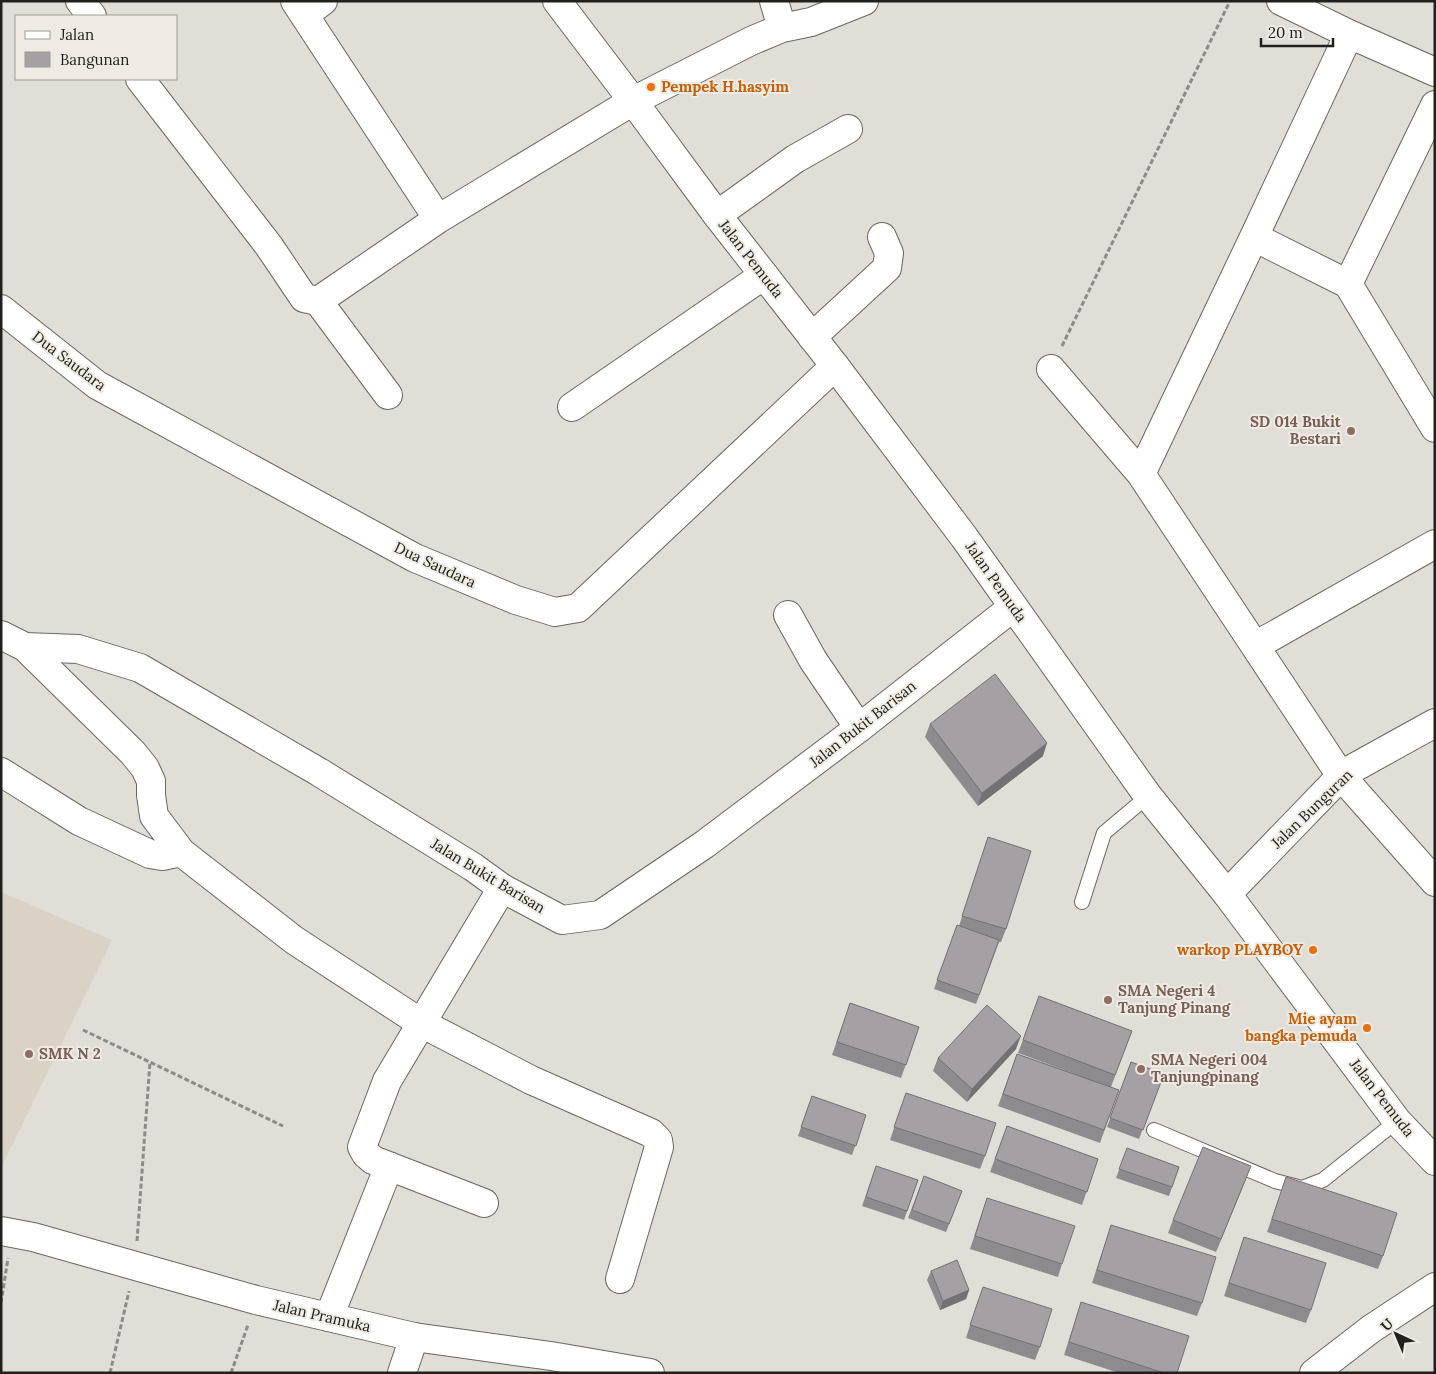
<svg xmlns="http://www.w3.org/2000/svg" width="1436" height="1374" font-family="Lora,serif">
  <style>
    .built { fill: #dad3c5 }
    .lines { fill: none; stroke-linecap: round; stroke-linejoin: round }
    .lane-casing { stroke: #696660; stroke-width: 16 }
    .street-casing { stroke: #696660; stroke-width: 30 }
    .secondary-casing { stroke: #696660; stroke-width: 30 }
    .primary-casing { stroke: #696660; stroke-width: 30 }
    .path { stroke: #8d8b85; stroke-width: 3; stroke-dasharray: 5 2.5; stroke-linecap: butt }
    .lane { stroke: #fff; stroke-width: 14 }
    .street { stroke: #fff; stroke-width: 28 }
    .secondary { stroke: #fff; stroke-width: 28 }
    .primary { stroke: #fff; stroke-width: 28 }
    .wall { fill: #8f8a8e }
    .shaded-wall { fill: #747074 }
    .building { fill: #a6a0a5; stroke: #747074 }
    .food-dot { fill: #e8710a; stroke: #efebe4; stroke-width: 2 }
    .education-dot { fill: #8d6e63; stroke: #efebe4; stroke-width: 2 }
    .labels { text-anchor: middle; stroke-width: 4; stroke-linejoin: round; paint-order: stroke }
    .food-label { font-size: 15px; font-weight: bold; fill: #c56008; stroke: #efebe4; text-anchor: end }
    .street-label { font-size: 15px; fill: #21201d; stroke: #efebe4 }
    .education-label { font-size: 15px; font-weight: bold; fill: #785e54; stroke: #efebe4; text-anchor: start }
  </style>
  <rect width="100%" height="100%" fill="#e1ded7"/>
  <path class="built" d="M 1,892 L 112,940 L 1,1168 Z"/>
  <g class="lines">
    <g class="lane-casing">
      <path id="lane" d="M 1082,902 L 1104,833 L 1148,796
        M 1154,1130 L 1275,1181 L 1302,1188 L 1323,1180 L 1397,1121"/>
    </g>
    <g class="street-casing">
      <path id="street" d="M 80,1 L 92,16
        M 295,1 L 438,219
        M 774,1 L 782,28
        M 1281,1 L 1349,34 L 1435,72
        M 304,15 L 323,1
        M 140,79 L 269,246 L 304,298 L 318,301 L 438,219 L 633,101 L 751,41 L 782,28 L 811,22 L 864,1
        M 717,215 L 795,159 L 848,129
        M 1254,237 L 1348,284 L 1435,105
        M 1348,284 L 1435,428
        M 318,301 L 388,395
        M 1,309 L 97,385 L 415,558 L 516,600 L 555,612 L 578,608 L 835,366
        M 812,337 L 887,268 L 889,253 L 882,237
        M 1051,369 L 1141,474 L 1255,646 L 1435,544
        M 572,407 L 764,275
        M 1141,474 L 1254,237 L 1349,34
        M 788,615 L 813,660 L 859,728
        M 1255,646 L 1341,776 L 1435,882
        M 25,647 L 133,753 L 145,768 L 151,781 L 151,795 L 154,816 L 181,852 L 294,940 L 421,1023 L 531,1080 L 651,1133 L 658,1140 L 659,1147 L 620,1279
        M 1,772 L 79,821 L 150,854 L 162,856 L 181,852
        M 484,1203 L 373,1160 L 366,1154 L 362,1147 L 387,1081 L 502,888
        M 329,1317 L 389,1166
        M 402,1373 L 414,1337"/>
    </g>
    <g class="secondary-casing">
      <path id="secondary" d="M 1,635 L 25,647 L 78,649 L 140,668 L 319,772 L 473,867 L 502,888 L 562,920 L 600,915 L 705,844 L 859,728 L 1013,607
        M 1227,894 L 1341,776 L 1350,770 L 1435,723"/>
    </g>
    <g class="primary-casing">
      <path id="primary" d="M 557,1 L 633,101 L 717,215 L 835,366 L 964,537 L 1148,796 L 1227,894 L 1397,1121 L 1435,1161
        M 1,1231 L 33,1237 L 256,1300 L 414,1337 L 551,1356 L 650,1373
        M 1314,1373 L 1371,1329 L 1435,1287"/>
    </g>
    <path class="path" d="M 1062,346 L 1230,1
      M 83,1030 L 283,1126
      M 137,1241 L 150,1062
      M 1,1303 L 8,1258
      M 110,1373 L 129,1291
      M 231,1373 L 248,1325"/>
    <use href="#lane" class="lane"/>
    <use href="#street" class="street"/>
    <use href="#secondary" class="secondary"/>
    <use href="#primary" class="primary"/>
  </g>
  <path class="wall" d="M 930,724 L 1043,756 L 978,806 L 925,737 Z
    M 988,837 L 1006,929 L 1001,942 L 999,942 L 976,1004 L 934,989 L 957,925 L 959,926 Z
    M 1039,996 L 1132,1031 L 1111,1087 L 1119,1090 L 1100,1143 L 998,1106 L 1017,1054 L 1078,1075 L 1018,1053 Z
    M 850,1003 L 919,1027 L 901,1078 L 832,1055 Z
    M 1016,1049 L 967,1102 L 933,1071 L 938,1058 Z
    M 1131,1062 L 1164,1074 L 1139,1139 L 1107,1127 Z
    M 906,1093 L 985,1156 L 980,1169 L 890,1140 Z
    M 812,1096 L 866,1115 L 852,1155 L 798,1136 Z
    M 1007,1126 L 1098,1159 L 1082,1205 L 990,1172 Z
    M 1127,1148 L 1179,1167 L 1169,1196 L 1116,1178 Z
    M 876,1166 L 918,1180 L 904,1220 L 862,1206 Z
    M 924,1176 L 962,1191 L 946,1232 L 908,1218 Z
    M 1286,1177 L 1383,1256 L 1378,1269 L 1267,1232 Z
    M 1246,1179 L 1216,1252 L 1168,1233 L 1173,1220 Z
    M 987,1198 L 1062,1264 L 1058,1277 L 970,1249 Z
    M 1111,1225 L 1202,1303 L 1197,1316 L 1092,1283 Z
    M 1244,1237 L 1311,1310 L 1306,1323 L 1224,1296 Z
    M 931,1271 L 969,1290 L 966,1299 L 940,1310 L 927,1280 Z
    M 978,1300 L 1040,1347 L 1035,1360 L 966,1338 Z
    M 1081,1302 L 1177,1373 L 1119,1373 L 1064,1355 Z"/>
  <path class="shaded-wall" d="M 1047,743 L 1043,756 L 978,806 L 982,793 Z
    M 1021,1036 L 1016,1049 L 967,1102 L 972,1089 Z
    M 1251,1166 L 1246,1179 L 1216,1252 L 1221,1239 Z
    M 969,1290 L 966,1299 L 940,1310 L 943,1301 Z"/>
  <path class="building" d="M 995,674 L 1047,743 L 982,793 L 930,724 Z
    M 988,837 L 1031,851 L 1006,929 L 962,916 Z
    M 957,925 L 999,940 L 979,995 L 937,980 Z
    M 1039,996 L 1132,1031 L 1115,1075 L 1023,1040 Z
    M 850,1003 L 919,1027 L 906,1065 L 837,1042 Z
    M 987,1005 L 1021,1036 L 972,1089 L 938,1058 Z
    M 1017,1054 L 1119,1090 L 1104,1130 L 1003,1094 Z
    M 1131,1062 L 1164,1074 L 1143,1130 L 1110,1118 Z
    M 906,1093 L 996,1123 L 985,1156 L 894,1127 Z
    M 812,1096 L 866,1115 L 856,1146 L 801,1127 Z
    M 1007,1126 L 1098,1159 L 1087,1192 L 995,1159 Z
    M 1203,1147 L 1251,1166 L 1221,1239 L 1173,1220 Z
    M 1127,1148 L 1179,1167 L 1172,1187 L 1119,1169 Z
    M 876,1166 L 918,1180 L 907,1211 L 866,1197 Z
    M 924,1176 L 962,1191 L 949,1224 L 912,1210 Z
    M 1286,1177 L 1397,1213 L 1383,1256 L 1272,1219 Z
    M 987,1198 L 1075,1226 L 1062,1264 L 975,1236 Z
    M 1111,1225 L 1216,1257 L 1202,1303 L 1097,1270 Z
    M 1244,1237 L 1326,1263 L 1311,1310 L 1229,1283 Z
    M 957,1260 L 969,1290 L 943,1301 L 931,1271 Z
    M 983,1287 L 1052,1309 L 1040,1347 L 970,1325 Z
    M 1081,1302 L 1189,1336 L 1177,1373 L 1164,1373 L 1069,1342 Z"/>
  <g class="food-dot">
    <circle cx="651" cy="87" r="5"/>
    <circle cx="1313" cy="950" r="5"/>
    <circle cx="1367" cy="1028" r="5"/>
  </g>
  <g class="education-dot">
    <circle cx="1351" cy="431" r="5"/>
    <circle cx="1108" cy="1000" r="5"/>
    <circle cx="29" cy="1054" r="5"/>
    <circle cx="1141" cy="1069" r="5"/>
  </g>
  <g class="labels">
    <g class="food-label">
      <text x="661" y="92" text-anchor="start">Pempek H.hasyim</text>
      <text x="1303" y="955">warkop PLAYBOY</text>
      <text x="1357" y="1024">Mie ayam<tspan x="1357" dy="17">bangka pemuda</tspan></text>
    </g>
    <g class="street-label">
      <text transform="translate(751 259) rotate(52)" y="5">Jalan Pemuda</text>
      <text transform="translate(69 361) rotate(37)" y="5">Dua Saudara</text>
      <text transform="translate(435 565) rotate(25)" y="5">Dua Saudara</text>
      <text transform="translate(996 582) rotate(55)" y="5">Jalan Pemuda</text>
      <text transform="translate(863 724) rotate(-38)" y="5">Jalan Bukit Barisan</text>
      <text transform="translate(1312 809) rotate(-44)" y="5">Jalan Bunguran</text>
      <text transform="translate(488 876) rotate(31)" y="5">Jalan Bukit Barisan</text>
      <text transform="translate(1382 1098) rotate(52)" y="5">Jalan Pemuda</text>
      <text transform="translate(322 1316) rotate(13)" y="5">Jalan Pramuka</text>
    </g>
    <g class="education-label">
      <text x="1341" y="427" text-anchor="end">SD 014 Bukit<tspan x="1341" dy="17">Bestari</tspan></text>
      <text x="1118" y="996">SMA Negeri 4<tspan x="1118" dy="17">Tanjung Pinang</tspan></text>
      <text x="39" y="1059">SMK N 2</text>
      <text x="1151" y="1065">SMA Negeri 004<tspan x="1151" dy="17">Tanjungpinang</tspan></text>
    </g>
  </g>
  <rect width="1436" height="1374" fill="none" stroke="#21201d" stroke-width="5"/>
  <rect x="15" y="15" width="162" height="65" fill="#efebe4" stroke="#9d9a94"/>
  <rect x="25" y="31" width="25" height="8" fill="#ffffff" stroke="#9d9a94"/>
  <text x="60" y="40" font-size="15" fill="#21201d">Jalan</text>
  <rect x="25" y="52" width="25" height="15" fill="#a6a0a5" stroke="#9d9a94"/>
  <text x="60" y="65" font-size="15" fill="#21201d">Bangunan</text>
  <g transform="translate(1396 1334) rotate(316)" stroke="#efebe4" stroke-width="4" paint-order="stroke">
  <path d="M0-4L9 19L0 12L-9 19Z" fill="#21201d"/>
  <text y="-8" font-size="14" font-weight="bold" text-anchor="middle" fill="#21201d">U</text>
  </g>
  <path d="M1261 38v8h72v-8" fill="none" stroke="#21201d" stroke-width="2.5"/>
  <text x="1268" y="38" font-size="15" fill="#21201d" stroke="#efebe4" stroke-width="4" paint-order="stroke">20 m</text>
</svg>
